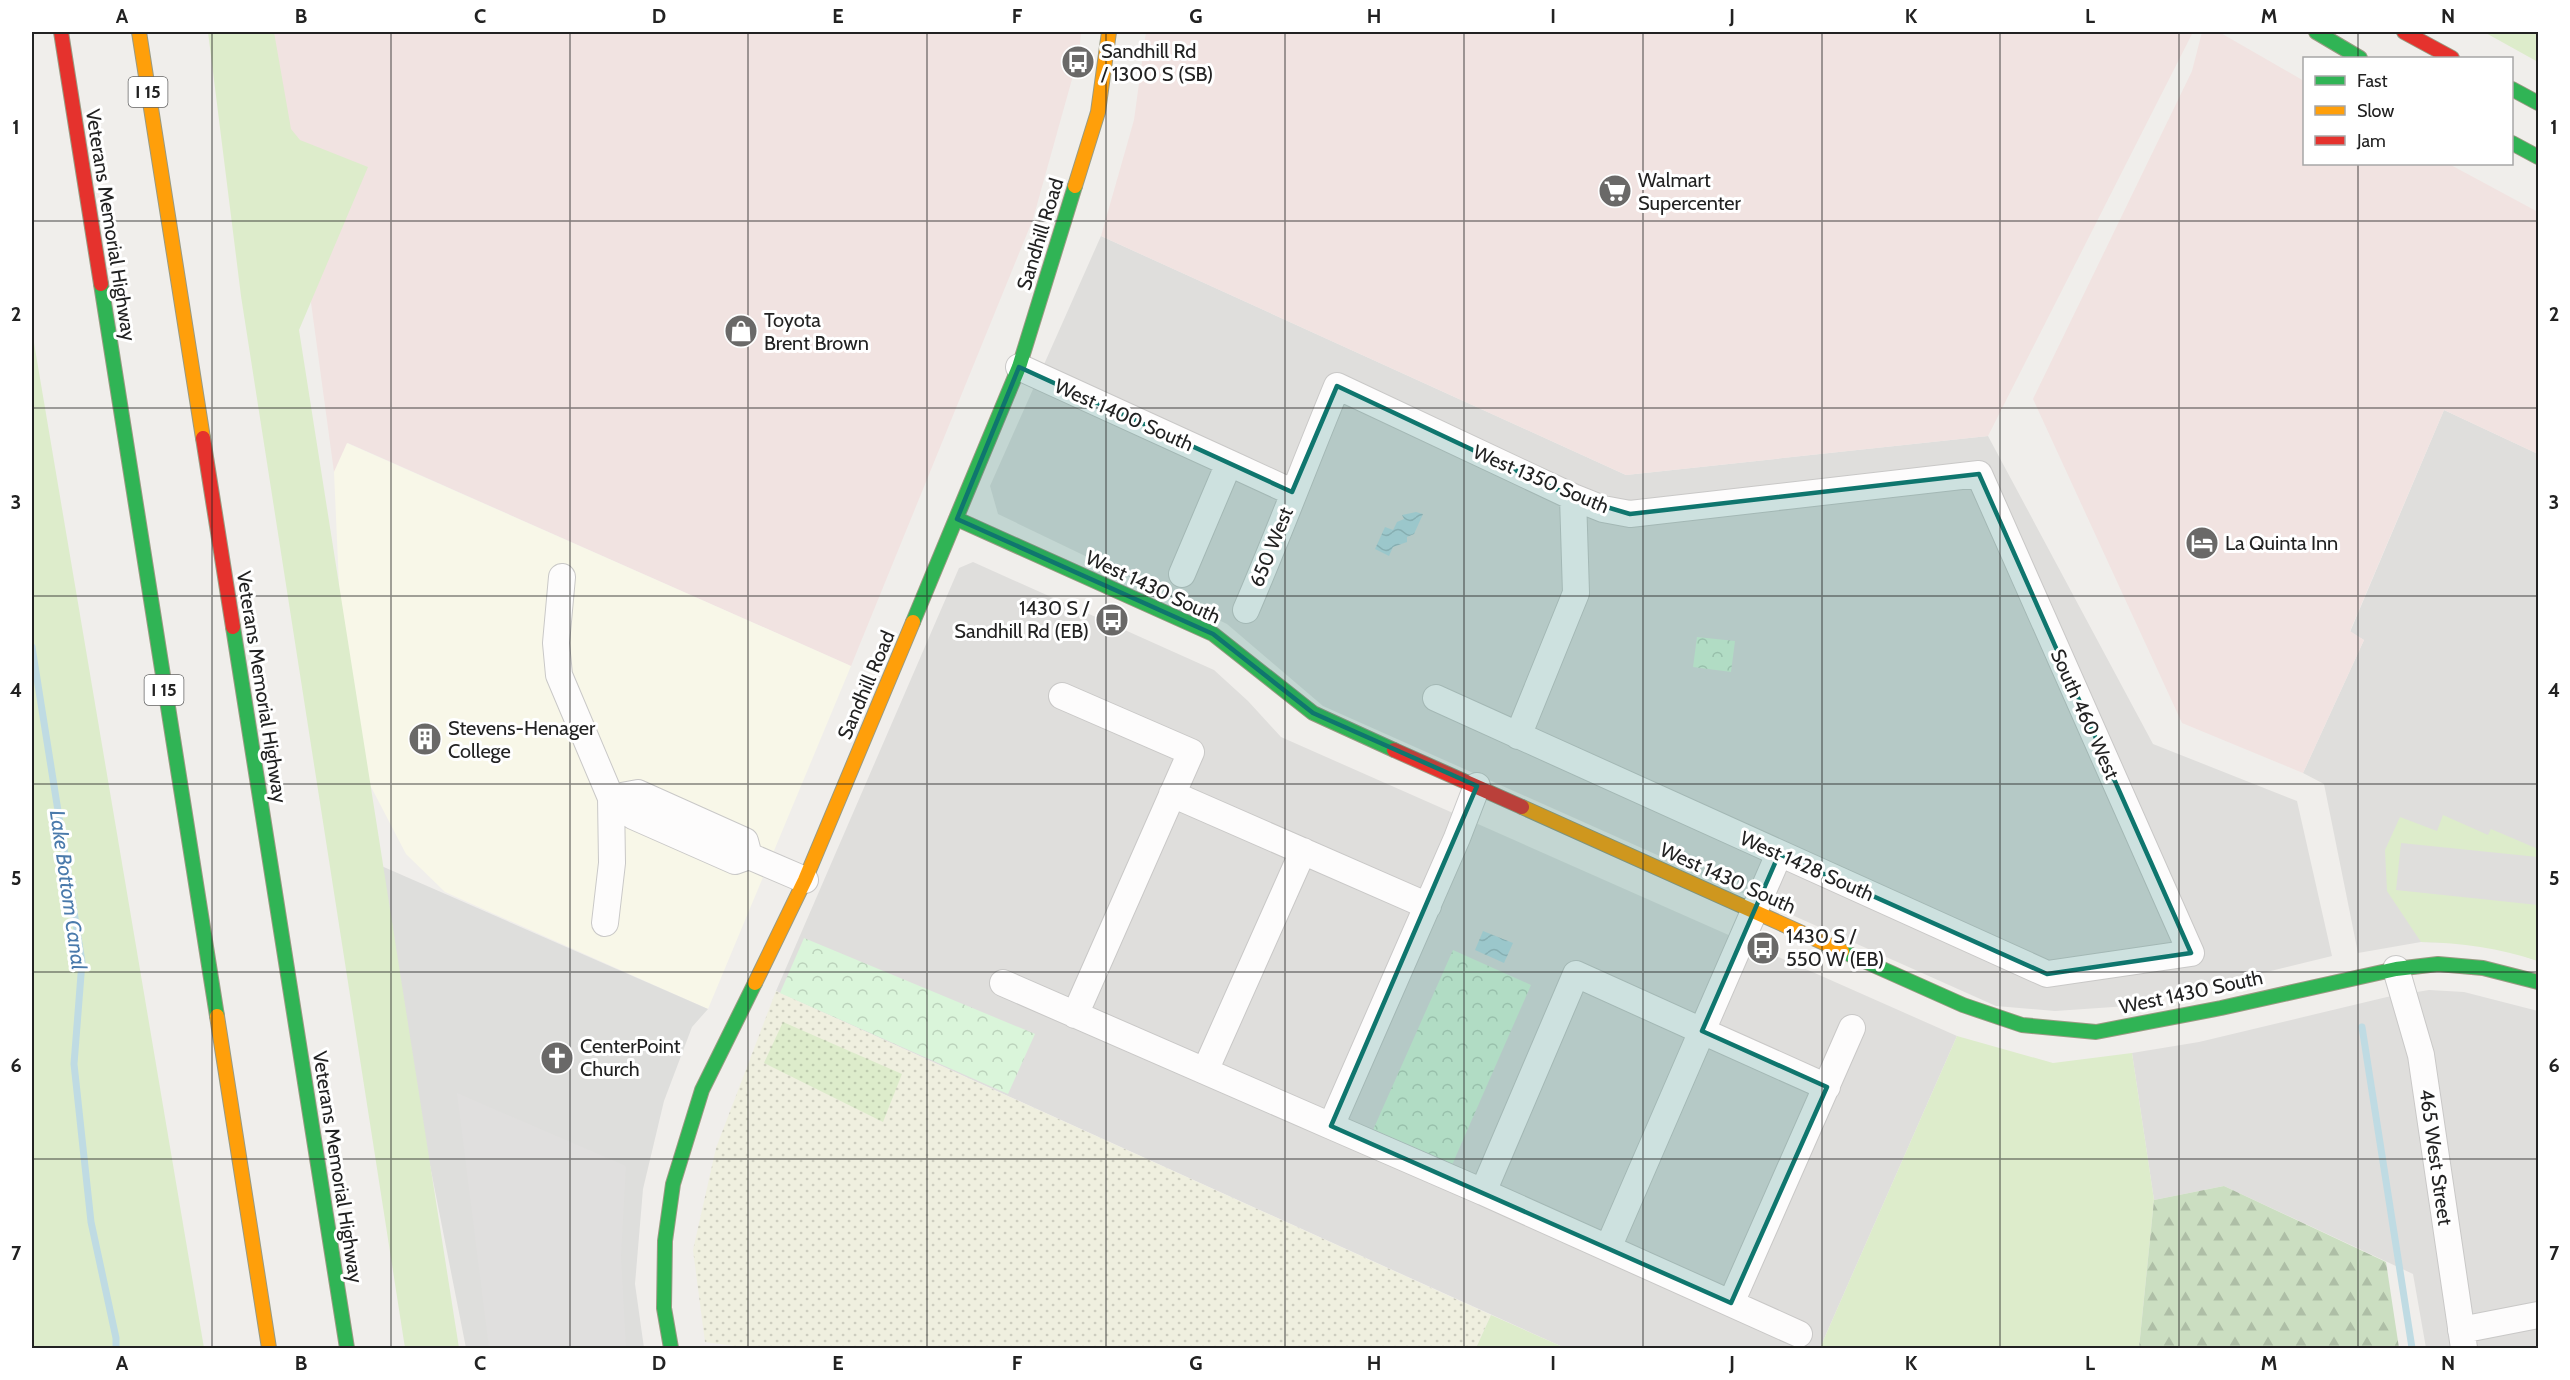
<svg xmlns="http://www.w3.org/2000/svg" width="2570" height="1380" font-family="Cabin,sans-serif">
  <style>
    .residential { fill: #dfdedc }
    .commercial { fill: #f1e3e1 }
    .education { fill: #f8f7e8 }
    .religious { fill: #dededc }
    .farmland { fill: url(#farmland-dots) }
    .grass { fill: #ddeccb }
    .forest { fill: url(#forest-firs) }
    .park { fill: url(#park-crowns) }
    .garden { fill: url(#garden-dots) }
    .parking { fill: #e0dfde }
    .water { fill: url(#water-waves) }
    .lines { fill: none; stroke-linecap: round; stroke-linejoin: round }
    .stream { stroke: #bfdbe3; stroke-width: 7 }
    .street-casing { stroke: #c9c8c7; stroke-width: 28 }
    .fast-casing { stroke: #999a82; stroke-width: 16 }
    .slow-casing { stroke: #999a82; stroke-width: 16 }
    .jam-casing { stroke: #999a82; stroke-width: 16 }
    .street { stroke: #fdfcfc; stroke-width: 26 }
    .fast { stroke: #30b455; stroke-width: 14 }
    .slow { stroke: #ff9f0a; stroke-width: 14 }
    .jam { stroke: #e5322d; stroke-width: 14 }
    .marked { fill: #0f766e; fill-opacity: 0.2; stroke: #0f766e; stroke-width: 4.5; stroke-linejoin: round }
    .grid { fill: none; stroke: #222; stroke-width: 1.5; stroke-opacity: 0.55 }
    .labels { text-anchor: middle; stroke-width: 6; stroke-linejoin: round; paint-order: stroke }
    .shield { fill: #fff; stroke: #646464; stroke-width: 1.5 }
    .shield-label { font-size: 18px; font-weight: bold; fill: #222 }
    .poi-label { font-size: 20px; fill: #222; stroke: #fff; text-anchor: start }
    .street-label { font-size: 20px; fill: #222; stroke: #fff }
    .water-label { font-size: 21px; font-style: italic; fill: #4a7aab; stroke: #fff }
    .neatline { fill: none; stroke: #222; stroke-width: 2 }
    .grid-label { font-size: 20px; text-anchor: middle; font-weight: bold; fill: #222 }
  </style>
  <defs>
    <pattern id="farmland-dots" width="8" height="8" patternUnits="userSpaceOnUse" patternTransform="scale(1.5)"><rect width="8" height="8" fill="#efefdf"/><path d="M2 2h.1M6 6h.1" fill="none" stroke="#cdcdbf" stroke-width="1.8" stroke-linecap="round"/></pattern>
    <pattern id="forest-firs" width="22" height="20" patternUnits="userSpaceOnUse" patternTransform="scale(1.5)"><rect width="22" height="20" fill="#cbdec1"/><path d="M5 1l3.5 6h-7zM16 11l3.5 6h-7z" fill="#aebea6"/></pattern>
    <pattern id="park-crowns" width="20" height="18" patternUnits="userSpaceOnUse" patternTransform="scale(1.5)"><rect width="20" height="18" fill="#daf5da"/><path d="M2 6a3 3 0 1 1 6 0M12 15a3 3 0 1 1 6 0" fill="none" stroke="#bbd2bb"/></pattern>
    <pattern id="garden-dots" width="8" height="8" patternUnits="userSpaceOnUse" patternTransform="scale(1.5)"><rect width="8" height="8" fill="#ddeccb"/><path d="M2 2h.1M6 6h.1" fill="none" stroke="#bdcaae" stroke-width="1.8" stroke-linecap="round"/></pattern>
    <pattern id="water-waves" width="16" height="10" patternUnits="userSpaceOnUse" patternTransform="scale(1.5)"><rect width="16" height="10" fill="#bfdbe3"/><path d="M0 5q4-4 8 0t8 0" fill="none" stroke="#a4bcc2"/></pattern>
  </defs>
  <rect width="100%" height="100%" fill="#f0eeeb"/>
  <path class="residential" d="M 1101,236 L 1626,475 L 1988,436 L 2153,744 L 2297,801 L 2332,956 L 2128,1006 L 2055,1011 L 1996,1006 L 1323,706 L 1227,624 L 998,514 L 990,486 Z
    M 2444,410 L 2538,454 L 2538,961 L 2509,951 L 2463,943 L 2421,942 L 2358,953 L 2324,784 L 2303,773 L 2364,640 L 2350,632 Z
    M 973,562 L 1214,670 L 1248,701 L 1281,737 L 1957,1036 L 1820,1348 L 1565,1348 L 776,991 L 959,568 Z
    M 2429,990 L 2464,992 L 2538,1011 L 2538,1348 L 2426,1348 L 2413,1274 L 2224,1186 L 2154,1200 L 2132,1053 L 2199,1042 L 2387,997 Z"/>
  <path class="commercial" d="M 268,32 L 1081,32 L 1079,54 L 1033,219 L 851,666 L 348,443 L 334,472 L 296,192 Z
    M 1146,32 L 2193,32 L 1988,436 L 1626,475 L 1101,236 L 1134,120 Z
    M 2202,32 L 2219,32 L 2304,81 L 2304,164 L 2449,164 L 2538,212 L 2538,454 L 2444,410 L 2350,631 L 2364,640 L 2303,773 L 2182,723 L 2033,399 L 2192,71 Z"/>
  <path class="education" d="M 347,443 L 851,666 L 708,1009 L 445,892 L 406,854 L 368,781 L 341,630 L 334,472 Z"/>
  <path class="religious" d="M 370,861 L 708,1009 L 692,1027 L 664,1101 L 643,1189 L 635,1284 L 644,1348 L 466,1348 Z"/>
  <path class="farmland" d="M 776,991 L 1491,1315 L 1476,1348 L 748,1348 L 705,1342 L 693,1250 L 716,1148 Z"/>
  <path class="grass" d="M 208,32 L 274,32 L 291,129 L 300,140 L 368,167 L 299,330 L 459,1348 L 405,1348 L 241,296 Z
    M 2484,32 L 2538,32 L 2538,62 Z
    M 32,331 L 204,1348 L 32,1348 Z
    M 2443,815 L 2488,835 L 2491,829 L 2538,849 L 2538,857 L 2401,843 L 2396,890 L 2538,905 L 2538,961 C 2499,948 2462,943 2421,942 L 2387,891 L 2385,850 L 2400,817 L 2437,831 Z
    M 1957,1036 L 2053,1063 L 2132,1053 L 2154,1200 L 2139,1348 L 1820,1348 Z
    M 1491,1315 L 1565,1348 L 1476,1348 Z"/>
  <path class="forest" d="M 2224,1186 L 2386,1262 L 2399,1348 L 2139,1348 L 2154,1200 Z"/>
  <path class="park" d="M 1697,637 L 1735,641 L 1731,672 L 1693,667 Z
    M 804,938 L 1035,1034 L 1008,1094 L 780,993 Z
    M 1453,950 L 1531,985 L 1452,1165 L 1373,1130 Z"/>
  <path class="garden" d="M 783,1022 L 902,1074 L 883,1122 L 764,1063 Z"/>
  <path class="parking" d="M 457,1093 L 626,1166 L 621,1256 L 626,1348 L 489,1348 Z"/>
  <path class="water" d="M 1416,512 L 1423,514 L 1414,534 L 1407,537 L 1407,542 L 1393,547 L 1389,556 L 1375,549 L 1385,527 L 1393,530 L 1397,522 L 1404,519 L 1402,515 Z
    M 1483,931 L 1513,943 L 1504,963 L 1475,950 Z"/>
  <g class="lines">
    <path class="stream" d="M 32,647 L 82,962 L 74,1064 L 91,1222 L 116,1338 L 116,1348
      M 2362,1027 L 2412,1348"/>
    <g class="street-casing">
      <path id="street" d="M 1019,367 L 1229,463
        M 1182,574 L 1229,463 L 1292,492
        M 562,577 L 556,643 L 559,675 L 611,798 L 612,863 L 605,923
        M 1246,610 C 1278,536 1306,461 1337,386 L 1573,497 L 1603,509 L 1630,514 L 1979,474 L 2191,953 L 2047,974 L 1436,698
        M 1062,696 L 1191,752 L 1075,1015
        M 1518,736 L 1576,593 L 1573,497
        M 1172,794 L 1428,906
        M 611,798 L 633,816 L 735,861 L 749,856 L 805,880
        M 611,798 L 638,793 L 745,841 L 749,856
        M 1779,854 L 1702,1031 L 1576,974 L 1483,1192 L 1799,1334
        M 2396,969 L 2421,1055 L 2464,1348
        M 1003,983 L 1331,1126 L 1457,838 L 1477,786
        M 1205,1071 L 1303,851
        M 1331,1126 L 1483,1192
        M 1608,1248 L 1702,1031 L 1827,1087
        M 1731,1303 L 1852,1028
        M 2461,1330 L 2538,1315"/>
    </g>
    <g class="fast-casing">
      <path id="fast" d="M 2316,32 L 2360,58
        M 2512,89 L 2538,103
        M 2512,143 L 2538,157
        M 101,284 L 217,1016
        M 957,519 L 1213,634 L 1313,713 L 1394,750
        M 913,622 L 1019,367 L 1075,186
        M 233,627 L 347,1348
        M 1842,951 L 1963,1005 L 2022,1025 L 2096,1032 L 2221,1008 L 2396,969 L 2438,964 L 2483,968 L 2538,982
        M 671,1348 L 664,1308 L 665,1241 L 673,1184 L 702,1090 L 755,983"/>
    </g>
    <g class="slow-casing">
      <path id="slow" d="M 139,32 L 203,438
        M 1075,186 L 1098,112 L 1109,32
        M 1522,807 L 1842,951
        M 755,983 L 805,880 L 913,622
        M 217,1016 L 269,1348"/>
    </g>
    <g class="jam-casing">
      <path id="jam" d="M 61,32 L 101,284
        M 2404,32 L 2452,58
        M 203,438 L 233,627
        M 1394,750 L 1522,807"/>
    </g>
    <use href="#street" class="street"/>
    <use href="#fast" class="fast"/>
    <use href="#slow" class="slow"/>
    <use href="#jam" class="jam"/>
  </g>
  <path class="marked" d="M 1019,367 L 1292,492 L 1337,386 L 1573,497 L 1630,514 L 1979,474 L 2191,953 L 2047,974 L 1779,854 L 1702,1031 L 1827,1087 L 1731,1303 L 1331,1126 L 1477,786 L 1313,713 L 1213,634 L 957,519 Z"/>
  <path class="grid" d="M 212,32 L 212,1348M 391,32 L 391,1348M 570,32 L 570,1348M 748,32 L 748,1348M 927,32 L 927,1348M 1106,32 L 1106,1348M 1285,32 L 1285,1348M 1464,32 L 1464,1348M 1643,32 L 1643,1348M 1822,32 L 1822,1348M 2000,32 L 2000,1348M 2179,32 L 2179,1348M 2358,32 L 2358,58M 2358,164 L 2358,1348M 32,221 L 2538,221M 32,408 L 2538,408M 32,596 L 2538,596M 32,784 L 2538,784M 32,972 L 2538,972M 32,1159 L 2538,1159"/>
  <defs>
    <g id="bus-disc" transform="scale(1.725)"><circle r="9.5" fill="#6a6968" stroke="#fff"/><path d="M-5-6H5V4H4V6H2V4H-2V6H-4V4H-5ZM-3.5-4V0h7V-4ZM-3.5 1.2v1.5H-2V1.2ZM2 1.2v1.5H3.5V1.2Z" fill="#fff"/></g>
    <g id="supermarket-disc" transform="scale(1.725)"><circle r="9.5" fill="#6a6968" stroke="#fff"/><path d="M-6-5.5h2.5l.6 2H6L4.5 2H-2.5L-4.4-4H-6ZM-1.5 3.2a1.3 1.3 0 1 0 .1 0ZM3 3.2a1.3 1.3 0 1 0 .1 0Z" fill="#fff"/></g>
    <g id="shop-disc" transform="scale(1.725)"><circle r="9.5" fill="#6a6968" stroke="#fff"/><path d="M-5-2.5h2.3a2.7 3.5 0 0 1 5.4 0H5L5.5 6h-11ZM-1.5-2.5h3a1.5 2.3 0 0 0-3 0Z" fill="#fff"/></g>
    <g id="hotel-disc" transform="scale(1.725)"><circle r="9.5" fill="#6a6968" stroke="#fff"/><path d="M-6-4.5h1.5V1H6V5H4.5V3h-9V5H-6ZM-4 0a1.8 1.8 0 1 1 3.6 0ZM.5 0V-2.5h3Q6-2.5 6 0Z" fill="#fff"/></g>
    <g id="building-disc" transform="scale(1.725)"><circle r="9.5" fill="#6a6968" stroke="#fff"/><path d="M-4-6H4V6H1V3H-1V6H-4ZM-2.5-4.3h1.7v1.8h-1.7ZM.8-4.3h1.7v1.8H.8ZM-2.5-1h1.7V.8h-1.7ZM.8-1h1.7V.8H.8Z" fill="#fff"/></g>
    <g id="church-disc" transform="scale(1.725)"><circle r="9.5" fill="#6a6968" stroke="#fff"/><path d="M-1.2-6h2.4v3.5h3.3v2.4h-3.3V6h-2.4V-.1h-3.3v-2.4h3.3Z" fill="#fff"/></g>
  </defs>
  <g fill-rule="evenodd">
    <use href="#bus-disc" x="1078" y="62"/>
    <use href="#supermarket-disc" x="1615" y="191"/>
    <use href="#shop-disc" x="741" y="331"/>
    <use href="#hotel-disc" x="2202" y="543"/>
    <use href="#bus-disc" x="1112" y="620"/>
    <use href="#building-disc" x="425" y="739"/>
    <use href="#bus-disc" x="1763" y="948"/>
    <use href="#church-disc" x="557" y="1058"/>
  </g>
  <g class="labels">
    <g class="shield">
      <rect x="128.5" y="77" width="39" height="30" rx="4.5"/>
      <rect x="144.5" y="675" width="39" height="30" rx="4.5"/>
    </g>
    <g class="shield-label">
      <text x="148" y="98">I 15</text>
      <text x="164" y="696">I 15</text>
    </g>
    <g class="poi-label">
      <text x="1101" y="58">Sandhill Rd<tspan x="1101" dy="23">/ 1300 S (SB)</tspan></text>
      <text x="1638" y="187">Walmart<tspan x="1638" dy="23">Supercenter</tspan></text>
      <text x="764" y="327">Toyota<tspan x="764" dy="23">Brent Brown</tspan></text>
      <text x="2225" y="550">La Quinta Inn</text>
      <text x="1089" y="615" text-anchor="end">1430 S /<tspan x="1089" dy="23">Sandhill Rd (EB)</tspan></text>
      <text x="448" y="735">Stevens-Henager<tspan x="448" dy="23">College</tspan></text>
      <text x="1786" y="943">1430 S /<tspan x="1786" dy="23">550 W (EB)</tspan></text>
      <text x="580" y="1053">CenterPoint<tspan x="580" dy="23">Church</tspan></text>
    </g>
    <g class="street-label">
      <text transform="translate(111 225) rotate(81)" y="7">Veterans Memorial Highway</text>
      <text transform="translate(1040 234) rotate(-73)" y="7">Sandhill Road</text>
      <text transform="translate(1124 415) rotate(24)" y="7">West 1400 South</text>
      <text transform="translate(1541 479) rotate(23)" y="7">West 1350 South</text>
      <text transform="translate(1271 547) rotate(-68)" y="7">650 West</text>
      <text transform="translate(1153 587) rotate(25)" y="7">West 1430 South</text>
      <text transform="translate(866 685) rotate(-67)" y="7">Sandhill Road</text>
      <text transform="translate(262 687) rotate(81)" y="7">Veterans Memorial Highway</text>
      <text transform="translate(2085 714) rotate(66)" y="7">South 460 West</text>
      <text transform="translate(1807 866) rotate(24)" y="7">West 1428 South</text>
      <text transform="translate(1728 878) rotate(24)" y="7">West 1430 South</text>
      <text transform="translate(2191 992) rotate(-12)" y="7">West 1430 South</text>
      <text transform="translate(2436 1157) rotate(82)" y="7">465 West Street</text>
      <text transform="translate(338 1167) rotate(81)" y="7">Veterans Memorial Highway</text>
    </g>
    <g class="water-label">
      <text transform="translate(68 890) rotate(82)" y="7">Lake Bottom Canal</text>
    </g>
  </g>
  <rect width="2570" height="1380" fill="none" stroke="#ffffff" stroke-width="66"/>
  <rect x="2303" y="57" width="210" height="108" fill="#ffffff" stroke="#a7a7a7" stroke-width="1.5"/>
  <rect x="2315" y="76" width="30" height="9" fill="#30b455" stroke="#a7a7a7" stroke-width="1.5"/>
  <text x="2357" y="87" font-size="18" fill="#222222">Fast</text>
  <rect x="2315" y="106" width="30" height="9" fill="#ff9f0a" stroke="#a7a7a7" stroke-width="1.5"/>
  <text x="2357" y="117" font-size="18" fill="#222222">Slow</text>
  <rect x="2315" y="136" width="30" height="9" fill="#e5322d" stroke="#a7a7a7" stroke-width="1.5"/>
  <text x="2357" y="147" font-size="18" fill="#222222">Jam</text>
  <rect x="33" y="33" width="2504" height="1314" class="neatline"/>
  <g class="grid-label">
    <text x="122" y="23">A</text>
    <text x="301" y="23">B</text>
    <text x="480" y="23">C</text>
    <text x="659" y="23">D</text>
    <text x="838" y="23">E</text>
    <text x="1017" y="23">F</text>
    <text x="1196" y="23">G</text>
    <text x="1374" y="23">H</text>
    <text x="1553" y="23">I</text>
    <text x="1732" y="23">J</text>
    <text x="1911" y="23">K</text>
    <text x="2090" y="23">L</text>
    <text x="2269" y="23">M</text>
    <text x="2448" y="23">N</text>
    <text x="16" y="134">1</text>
    <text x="2554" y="134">1</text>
    <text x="16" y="321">2</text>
    <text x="2554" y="321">2</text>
    <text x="16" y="509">3</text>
    <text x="2554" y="509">3</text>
    <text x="16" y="697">4</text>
    <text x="2554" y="697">4</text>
    <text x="16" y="885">5</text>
    <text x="2554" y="885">5</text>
    <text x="16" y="1072">6</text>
    <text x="2554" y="1072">6</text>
    <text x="16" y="1260">7</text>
    <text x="2554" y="1260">7</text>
    <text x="122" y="1370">A</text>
    <text x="301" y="1370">B</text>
    <text x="480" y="1370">C</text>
    <text x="659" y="1370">D</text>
    <text x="838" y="1370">E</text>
    <text x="1017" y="1370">F</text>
    <text x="1196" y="1370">G</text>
    <text x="1374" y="1370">H</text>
    <text x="1553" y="1370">I</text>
    <text x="1732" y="1370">J</text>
    <text x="1911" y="1370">K</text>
    <text x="2090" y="1370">L</text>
    <text x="2269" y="1370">M</text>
    <text x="2448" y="1370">N</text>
  </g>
</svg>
